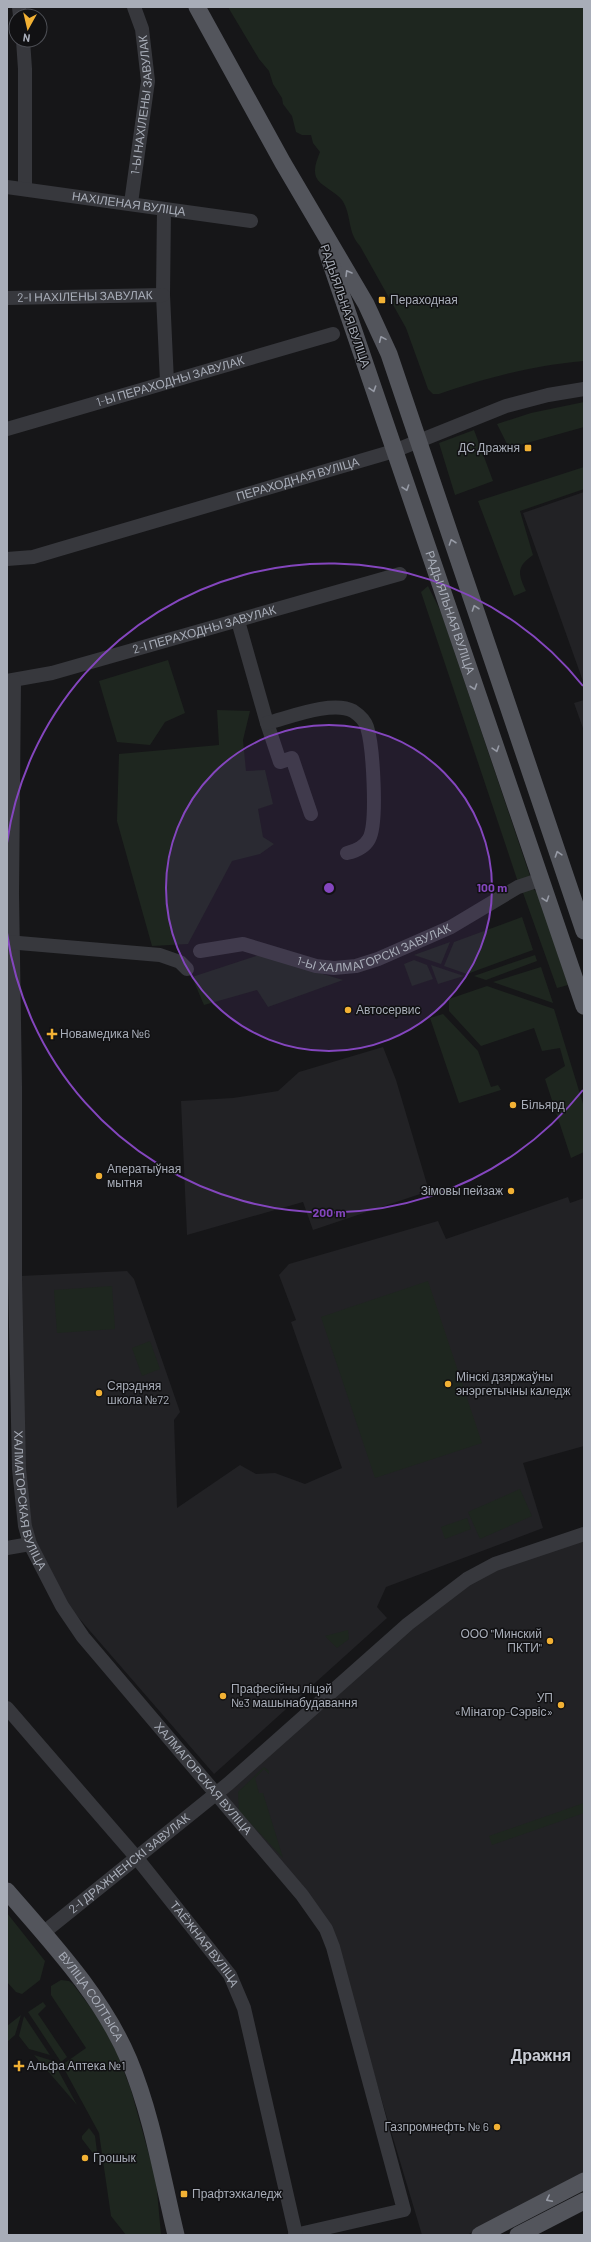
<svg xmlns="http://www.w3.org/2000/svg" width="591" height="2242" font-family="Barlow,sans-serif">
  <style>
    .built { fill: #222225 }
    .green { fill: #1e261f }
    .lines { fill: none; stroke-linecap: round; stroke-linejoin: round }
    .minor { stroke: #37383d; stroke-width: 14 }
    .major { stroke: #53555c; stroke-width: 17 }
    .oneway { stroke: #979ba6 }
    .ring { fill: none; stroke: #8446be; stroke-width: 2 }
    .poi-dot { fill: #f2b134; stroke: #111113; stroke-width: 1.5 }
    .labels { text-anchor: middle; stroke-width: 3; stroke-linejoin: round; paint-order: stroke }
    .street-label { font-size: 12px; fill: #a8adb8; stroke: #111113 }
    .poi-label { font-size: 12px; fill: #a8adb8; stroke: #111113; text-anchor: start }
    .district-label { font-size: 16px; font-weight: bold; fill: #c9ccd4; stroke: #111113 }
    .centre { fill: #8446be; stroke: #111113; stroke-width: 2 }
    .ring-label { font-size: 12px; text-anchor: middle; font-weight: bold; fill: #8446be; stroke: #111113; stroke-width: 3; stroke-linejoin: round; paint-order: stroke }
  </style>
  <rect width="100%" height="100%" fill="#161618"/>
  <path class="built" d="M 584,492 L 584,684 L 523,513 Z
    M 584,700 L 584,731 L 574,703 Z
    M 383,1047 L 396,1080 L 429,1191 L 313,1230 L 303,1202 L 187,1235 L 181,1101 L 233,1098 L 278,1091 L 299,1072 Z
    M 568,1197 L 570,1203 L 584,1198 L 584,1446 L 523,1463 L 543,1528 L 386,1587 L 377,1607 L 387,1618 L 214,1774 L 71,1609 L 34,1540 L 25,1471 L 20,1276 L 127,1271 L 134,1279 L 180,1412 L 174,1420 L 177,1508 L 240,1465 L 256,1474 L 275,1473 L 305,1484 L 342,1468 L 291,1322 L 296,1320 L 279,1275 L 289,1264 L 438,1221 L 446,1239 Z
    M 584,1532 L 584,2173 L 467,2235 L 422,2235 L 339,1957 L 215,1786 L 483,1570 Z"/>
  <path class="green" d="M 228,7 L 584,7 L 584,361 C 530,366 490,377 439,394 L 433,394 L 428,389 L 406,328 L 360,246 C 347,232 352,215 342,200 C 335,191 320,186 316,177 C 313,169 317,160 320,152 L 313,143 L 311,135 L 302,135 L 296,132 L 292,116 L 283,104 L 282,98 L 273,84 L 269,71 L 259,59 Z
    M 584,402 L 584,427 L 509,448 L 497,424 L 531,413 Z
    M 474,430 L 493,481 L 455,495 L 439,443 Z
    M 584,467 L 584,489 L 520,511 L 533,555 C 516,567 518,574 526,591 L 514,596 L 478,501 Z
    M 428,586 L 441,612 L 530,876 L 518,882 L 421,592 Z
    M 168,660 L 185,713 L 165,722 L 150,745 L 117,742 L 99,681 Z
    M 217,710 L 250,711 L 243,740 L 246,771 L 265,770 L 273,804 L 258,809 L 263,837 L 274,844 L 260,854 L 232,861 L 188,944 L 152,946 L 117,821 L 119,754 L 219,745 Z
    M 532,888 L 538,893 L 568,985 L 557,988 L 522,890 Z
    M 522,917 L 533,950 L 467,974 L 444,966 L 454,942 Z
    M 450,942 L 441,964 L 414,955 Z
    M 259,955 L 343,980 L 268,1007 L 257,990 L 204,1005 L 192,977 Z
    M 535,955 L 537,961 L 486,980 L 474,976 Z
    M 414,960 L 427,965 L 433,979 L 412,986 L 404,964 Z
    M 431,965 L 464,976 L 438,984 Z
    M 541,967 L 553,1003 L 493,982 Z
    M 487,986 L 554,1009 L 584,1107 L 584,1152 L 571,1158 L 545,1079 L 565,1066 L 560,1048 L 542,1051 L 534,1028 L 481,1046 L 449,1011 L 449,999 Z
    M 443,1014 L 478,1051 L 491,1087 L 498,1085 L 501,1090 L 459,1103 L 430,1018 Z
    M 428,1281 L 482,1443 L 375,1478 L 321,1317 Z
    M 112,1286 L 115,1329 L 57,1333 L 54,1290 Z
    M 150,1341 L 160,1369 L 142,1376 L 132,1348 Z
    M 520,1489 L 532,1516 L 480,1539 L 468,1512 Z
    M 467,1518 L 471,1529 L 445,1539 L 441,1527 Z
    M 348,1630 L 349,1639 L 337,1648 L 325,1636 Z
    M 264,1767 L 269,1771 L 269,1774 L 264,1769 L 255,1778 L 259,1793 L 263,1793 L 283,1858 L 239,1811 L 238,1792 Z
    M 584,1803 L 584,1813 L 492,1845 L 489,1836 Z
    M 7,1913 L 45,1961 L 40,1980 L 22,1994 L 16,1992 L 7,1982 Z
    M 61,1980 L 69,1981 L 73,1984 L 99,2019 L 117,2053 L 131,2090 L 156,2180 L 161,2235 L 126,2235 L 111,2216 L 99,2133 L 62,2065 L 86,2048 L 51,1995 L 51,1986 Z
    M 43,2002 L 46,2006 L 38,2014 L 67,2057 L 61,2062 L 28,2012 Z
    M 21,2015 L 15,2035 L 7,2042 L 7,2026 Z
    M 24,2016 L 50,2055 L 29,2049 L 19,2036 Z
    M 34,2055 L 53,2061 L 77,2105 Z
    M 89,2128 L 95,2136 L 98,2160 L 82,2139 L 82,2136 Z"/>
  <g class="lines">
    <g class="minor">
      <path d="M 19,7 L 20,16"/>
      <path d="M 23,40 L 25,69 L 25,188"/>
      <path id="s1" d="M 7,187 L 251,221"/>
      <path id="s2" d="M 131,203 L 148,81 L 142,29 L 134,7"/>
      <path d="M 164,209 L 163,295 L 167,382"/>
      <path id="s3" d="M 7,298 L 163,295"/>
      <path id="s4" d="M 7,429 L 333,334"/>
      <path id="s5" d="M 7,559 L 33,557 L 60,549 L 394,451 L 506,406 L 548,395 L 584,389"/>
      <path d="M 238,621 L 267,723 L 280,762 L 292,758 L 311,814"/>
      <path id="s6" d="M 7,681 L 52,673 L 400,574"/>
      <path id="s7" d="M 14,681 L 12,894 L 15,1086 L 15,1279 L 19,1469 L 25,1526 L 30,1544 L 62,1606 L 83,1637 L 302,1895 L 326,1929 L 333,1947 L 404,2210 L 295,2235"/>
      <path d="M 267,723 C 288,718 332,700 353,711 C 359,715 365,721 367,727 C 373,746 378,823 369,839 C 364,848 356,851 347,853"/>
      <path d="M 7,942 L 160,955 L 180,962 L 187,969"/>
      <path id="s8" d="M 200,951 L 243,944 L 316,966 L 334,968 L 356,966 L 378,959 L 451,927 L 518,887 L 539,880"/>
      <path d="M 7,1548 L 30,1544"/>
      <path id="s9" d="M 7,1708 L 136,1857 L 230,1975 L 244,2008 L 296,2235"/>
      <path id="s10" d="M 43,1933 L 228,1784 L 408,1624 L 467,1579 L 495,1564 L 584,1534"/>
    </g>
    <g class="major">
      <path d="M 197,7 L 283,163 L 366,304 L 389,354 L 584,931"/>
      <path id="s11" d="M 327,252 L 584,1006"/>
      <path id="s12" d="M 7,1891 C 52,1943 102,1996 129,2060 C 152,2115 162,2177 176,2235"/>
      <path d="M 480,2235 L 584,2181"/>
      <path d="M 518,2235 L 584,2201"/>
    </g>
  </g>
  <defs><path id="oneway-chevron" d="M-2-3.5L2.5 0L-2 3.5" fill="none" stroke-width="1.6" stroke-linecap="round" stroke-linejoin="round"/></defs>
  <g class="oneway">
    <use href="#oneway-chevron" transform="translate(348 273) rotate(-121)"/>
    <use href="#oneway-chevron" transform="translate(382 339) rotate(-114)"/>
    <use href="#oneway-chevron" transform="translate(373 389) rotate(72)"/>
    <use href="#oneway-chevron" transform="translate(406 488) rotate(71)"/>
    <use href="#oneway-chevron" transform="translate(452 542) rotate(-109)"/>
    <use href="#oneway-chevron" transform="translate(475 608) rotate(-109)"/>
    <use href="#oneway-chevron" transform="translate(474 687) rotate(71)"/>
    <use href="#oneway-chevron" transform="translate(496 749) rotate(72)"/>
    <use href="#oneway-chevron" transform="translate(558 854) rotate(-108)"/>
    <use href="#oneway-chevron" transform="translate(546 899) rotate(71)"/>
    <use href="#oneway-chevron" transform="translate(549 2199) rotate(153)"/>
  </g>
  <circle cx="329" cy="888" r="163" fill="#8446be" fill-opacity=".12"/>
  <g class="ring">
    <circle cx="329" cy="888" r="163"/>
    <path d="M583 1090A325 325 0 0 1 7 933M7 843A325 325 0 0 1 583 686"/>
  </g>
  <g class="poi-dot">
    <rect x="378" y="296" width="8" height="8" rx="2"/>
    <rect x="524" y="444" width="8" height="8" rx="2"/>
    <circle cx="348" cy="1010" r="4"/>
    <path d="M50 1028h4v4h4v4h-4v4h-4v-4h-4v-4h4z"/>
    <circle cx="513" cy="1105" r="4"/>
    <circle cx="99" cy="1176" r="4"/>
    <circle cx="511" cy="1191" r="4"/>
    <circle cx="448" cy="1384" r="4"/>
    <circle cx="99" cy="1393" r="4"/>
    <circle cx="550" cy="1641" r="4"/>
    <circle cx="223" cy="1696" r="4"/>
    <circle cx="561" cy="1705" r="4"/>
    <path d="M17 2060h4v4h4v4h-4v4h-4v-4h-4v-4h4z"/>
    <circle cx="497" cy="2127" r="4"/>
    <circle cx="85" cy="2158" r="4"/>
    <rect x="180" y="2190" width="8" height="8" rx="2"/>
  </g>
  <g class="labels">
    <g class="street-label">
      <text dy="4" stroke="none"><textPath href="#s2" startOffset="99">1-Ы НАХІЛЕНЫ ЗАВУЛАК</textPath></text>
      <text dy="4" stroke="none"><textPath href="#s1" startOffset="123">НАХІЛЕНАЯ ВУЛІЦА</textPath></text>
      <text dy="4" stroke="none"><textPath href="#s3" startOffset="78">2-І НАХІЛЕНЫ ЗАВУЛАК</textPath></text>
      <text transform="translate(345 306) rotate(71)" y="4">РАДЫЯЛЬНАЯ ВУЛІЦА</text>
      <text dy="4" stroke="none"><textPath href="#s4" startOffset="170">1-Ы ПЕРАХОДНЫ ЗАВУЛАК</textPath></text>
      <text dy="4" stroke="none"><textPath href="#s5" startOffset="302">ПЕРАХОДНАЯ ВУЛІЦА</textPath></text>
      <text dy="4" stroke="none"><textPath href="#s11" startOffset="381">РАДЫЯЛЬНАЯ ВУЛІЦА</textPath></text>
      <text dy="4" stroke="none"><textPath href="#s6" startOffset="204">2-І ПЕРАХОДНЫ ЗАВУЛАК</textPath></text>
      <text dy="4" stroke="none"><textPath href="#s8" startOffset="181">1-Ы ХАЛМАГОРСКІ ЗАВУЛАК</textPath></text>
      <text dy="4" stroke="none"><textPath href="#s7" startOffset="821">ХАЛМАГОРСКАЯ ВУЛІЦА</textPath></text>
      <text dy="4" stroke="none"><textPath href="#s7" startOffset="1157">ХАЛМАГОРСКАЯ ВУЛІЦА</textPath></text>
      <text dy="4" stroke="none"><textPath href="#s10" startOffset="111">2-І ДРАЖНЕНСКІ ЗАВУЛАК</textPath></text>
      <text dy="4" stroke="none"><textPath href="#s9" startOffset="308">ТАЁЖНАЯ ВУЛІЦА</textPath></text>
      <text dy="4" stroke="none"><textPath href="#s12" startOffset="135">ВУЛІЦА СОЛТЫСА</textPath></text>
    </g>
    <g class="poi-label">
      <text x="390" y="304">Пераходная</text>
      <text x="520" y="452" text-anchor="end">ДС Дражня</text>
      <text x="356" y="1014">Автосервис</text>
      <text x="60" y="1038">Новамедика №6</text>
      <text x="521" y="1109">Більярд</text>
      <text x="107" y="1173">Аператыўная<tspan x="107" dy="14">мытня</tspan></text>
      <text x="503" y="1195" text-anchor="end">Зімовы пейзаж</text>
      <text x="456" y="1381">Мінскі дзяржаўны<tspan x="456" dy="14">энэргетычны каледж</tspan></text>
      <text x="107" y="1390">Сярэдняя<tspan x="107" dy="14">школа №72</tspan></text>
      <text x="542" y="1638" text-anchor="end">ООО "Минский<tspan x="542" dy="14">ПКТИ"</tspan></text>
      <text x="231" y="1693">Прафесійны ліцэй<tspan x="231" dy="14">№3 машынабудавання</tspan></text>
      <text x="553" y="1702" text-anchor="end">УП<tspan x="553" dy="14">«Мінатор-Сэрвіс»</tspan></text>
      <text x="27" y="2070">Альфа Аптека №1</text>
      <text x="489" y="2131" text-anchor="end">Газпромнефть № 6</text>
      <text x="93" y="2162">Грошык</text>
      <text x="192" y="2198">Прафтэхкаледж</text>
    </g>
    <g class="district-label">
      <text x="541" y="2061">Дражня</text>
    </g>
  </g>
  <circle cx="329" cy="888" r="6" class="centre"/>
  <g class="ring-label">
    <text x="492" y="892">100 m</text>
    <text x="329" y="1217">200 m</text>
  </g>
  <rect width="591" height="2242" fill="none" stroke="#a8adb8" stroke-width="16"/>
  <g transform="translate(28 28) rotate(188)"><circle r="19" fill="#111113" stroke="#4d4f55"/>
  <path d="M0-3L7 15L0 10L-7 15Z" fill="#f2b134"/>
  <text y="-6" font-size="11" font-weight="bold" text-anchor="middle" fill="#a8adb8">N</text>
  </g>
</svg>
